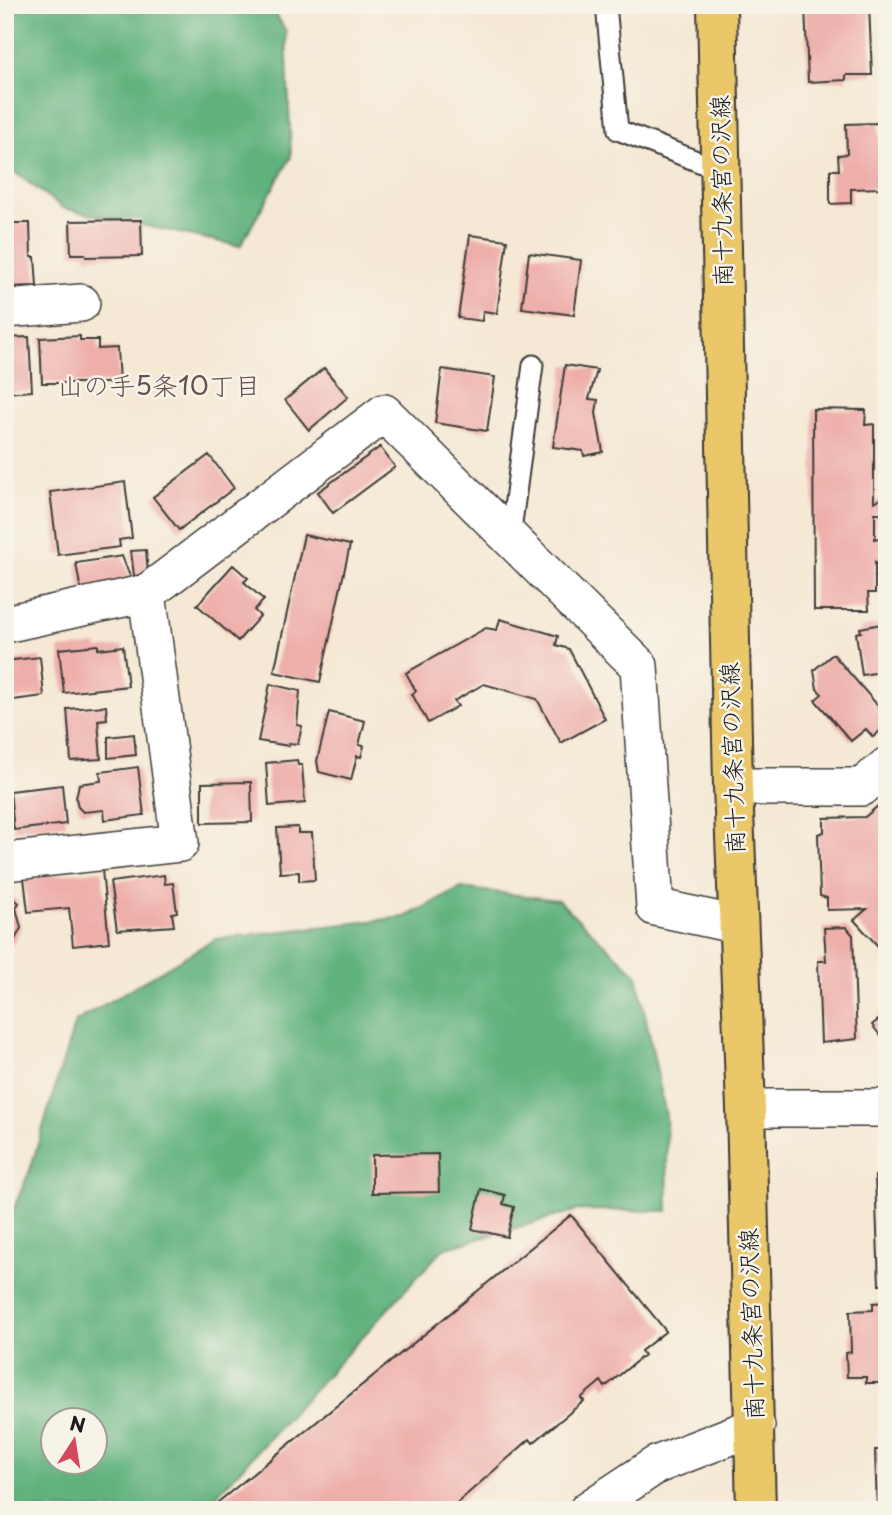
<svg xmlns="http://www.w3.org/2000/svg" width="892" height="1515" font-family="'Playpen Sans','Klee One',sans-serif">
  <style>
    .forest { fill: #62b27e; stroke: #3f674d; stroke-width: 2; fill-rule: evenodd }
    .building { fill: #eeafaa }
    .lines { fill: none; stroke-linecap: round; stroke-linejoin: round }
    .service-casing { stroke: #3d3b38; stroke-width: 23 }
    .minor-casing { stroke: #3d3b38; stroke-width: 40 }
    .primary-casing { stroke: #3d3b38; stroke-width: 42 }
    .service { stroke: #fff; stroke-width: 19 }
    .minor { stroke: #fff; stroke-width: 37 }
    .primary { stroke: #eac769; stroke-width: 38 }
    .labels { text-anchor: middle; stroke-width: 5; stroke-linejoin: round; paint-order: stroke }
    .street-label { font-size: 24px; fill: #1c1c1c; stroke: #f7f3e8 }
    .neighbourhood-label { font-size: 26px; fill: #664f4e; stroke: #f7f3e8 }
  </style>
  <rect width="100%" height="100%" fill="#f7f3e8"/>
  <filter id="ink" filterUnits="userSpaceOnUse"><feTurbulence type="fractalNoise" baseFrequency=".0143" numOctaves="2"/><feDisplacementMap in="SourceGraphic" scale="14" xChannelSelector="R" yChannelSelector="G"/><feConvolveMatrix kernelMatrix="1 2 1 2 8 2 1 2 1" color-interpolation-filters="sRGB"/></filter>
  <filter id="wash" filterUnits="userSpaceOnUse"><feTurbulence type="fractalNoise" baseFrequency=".00686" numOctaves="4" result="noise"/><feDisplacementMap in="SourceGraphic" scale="28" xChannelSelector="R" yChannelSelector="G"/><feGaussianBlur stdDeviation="1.57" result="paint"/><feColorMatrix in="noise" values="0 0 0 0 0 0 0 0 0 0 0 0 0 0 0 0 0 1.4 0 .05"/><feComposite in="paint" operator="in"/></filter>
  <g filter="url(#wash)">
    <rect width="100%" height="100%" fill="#f5e8d4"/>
    <path class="forest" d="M 5,5 L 270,5 L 286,31 L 291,157 L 240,246 L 63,208 L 5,165 Z
      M 461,888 L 558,900 L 637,975 L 666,1116 L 668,1211 L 578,1210 L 443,1249 L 214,1498 L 195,1510 L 5,1510 L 5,1229 L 30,1170 L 75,1022 L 215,939 L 405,917 ZM 52,1420 L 94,1420 L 94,1462 L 52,1462 Z"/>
    <g id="blocks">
      <path class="building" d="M 805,5 L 869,5 L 872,75 L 846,75 L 846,80 L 808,82 Z
        M 879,123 L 881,188 L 851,189 L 851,203 L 830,204 L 830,170 L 839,170 L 838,155 L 847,154 L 846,124 Z
        M 141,220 L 142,256 L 86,257 L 85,254 L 71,254 L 70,221 Z
        M 5,223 L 30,223 L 31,257 L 35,257 L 37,286 L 5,287 Z
        M 470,235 L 507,240 L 497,313 L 483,311 L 482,321 L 458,318 Z
        M 529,253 L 581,260 L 574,315 L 522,308 Z
        M 80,336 L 80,340 L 98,340 L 98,349 L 117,348 L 119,383 L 42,383 L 40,338 Z
        M 29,337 L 32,391 L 5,393 L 5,338 Z
        M 565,365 L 597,370 L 589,399 L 598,400 L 596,413 L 603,452 L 584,456 L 583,451 L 553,447 Z
        M 324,368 L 348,397 L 309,430 L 285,400 Z
        M 442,369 L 495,377 L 487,431 L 435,423 Z
        M 813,409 L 866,410 L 865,425 L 874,424 L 874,502 L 887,496 L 887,523 L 880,513 L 875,513 L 875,539 L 887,536 L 887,565 L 878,565 L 875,562 L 875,593 L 868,593 L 869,610 L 814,610 Z
        M 380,447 L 395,467 L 333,513 L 318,492 Z
        M 209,455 L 234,488 L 179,530 L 153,497 Z
        M 125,482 L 132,538 L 119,540 L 120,547 L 58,555 L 50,492 Z
        M 304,535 L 350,545 L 320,682 L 274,672 Z
        M 146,550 L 148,574 L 134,576 L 131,551 Z
        M 122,556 L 131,579 L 82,597 L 76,563 Z
        M 233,565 L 248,578 L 244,582 L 264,600 L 254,610 L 260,616 L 238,641 L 197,605 Z
        M 500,619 L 558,636 L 556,645 L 569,649 L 605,719 L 561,743 L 537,699 L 484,684 L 454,701 L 458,706 L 428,723 L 412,694 L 416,691 L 406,673 L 486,628 L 497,630 Z
        M 887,623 L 887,671 L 862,675 L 856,633 L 861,632 L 860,628 Z
        M 98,645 L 98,649 L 123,646 L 128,686 L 64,693 L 59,649 Z
        M 833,654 L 887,716 L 887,725 L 873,737 L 866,729 L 851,741 L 815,700 L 822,694 L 817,689 L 814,670 Z
        M 40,657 L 44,696 L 5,701 L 5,661 Z
        M 270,684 L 300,691 L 297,725 L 302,726 L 298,744 L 289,743 L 289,746 L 258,741 Z
        M 106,706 L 107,719 L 98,720 L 101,759 L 71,761 L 67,709 Z
        M 329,712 L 365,721 L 359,745 L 364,746 L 361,757 L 357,756 L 351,780 L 319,772 L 317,761 Z
        M 134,734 L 136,755 L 108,758 L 108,737 Z
        M 297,760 L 298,765 L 302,765 L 305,803 L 269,806 L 266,763 Z
        M 138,767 L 144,815 L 105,820 L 104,810 L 83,812 L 78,807 L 76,798 L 79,784 L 101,781 L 100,772 Z
        M 251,782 L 252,822 L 202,823 L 202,783 Z
        M 62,785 L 66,824 L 14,830 L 10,791 Z
        M 887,798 L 887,956 L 854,920 L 867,909 L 827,910 L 827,898 L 820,896 L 818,834 L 824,832 L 824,818 L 865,817 Z
        M 298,827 L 298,833 L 312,833 L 315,880 L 299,881 L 299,872 L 280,873 L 277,828 Z
        M 102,870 L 109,942 L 73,946 L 69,908 L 28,912 L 24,878 Z
        M 164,875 L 165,884 L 173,883 L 177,912 L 172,913 L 174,926 L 117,930 L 110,882 Z
        M 5,891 L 19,903 L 16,908 L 21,928 L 12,945 L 5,941 Z
        M 846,927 L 853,935 L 857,1039 L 821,1043 L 818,961 L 826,961 L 824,928 Z
        M 887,1013 L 887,1044 L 872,1025 Z
        M 438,1154 L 439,1192 L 372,1193 L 372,1155 Z
        M 875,1176 L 887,1176 L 887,1284 L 879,1285 Z
        M 481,1189 L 505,1195 L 503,1204 L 514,1207 L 507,1237 L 472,1229 Z
        M 571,1215 L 666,1331 L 641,1351 L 644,1355 L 605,1387 L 601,1381 L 581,1398 L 584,1401 L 533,1443 L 530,1439 L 449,1510 L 222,1510 L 217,1503 Z
        M 887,1302 L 887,1387 L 883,1387 L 883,1383 L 866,1383 L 866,1377 L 847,1377 L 846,1353 L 851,1352 L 850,1311 L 873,1310 L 873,1303 Z
        M 875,1450 L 887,1450 L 887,1510 L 877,1510 Z"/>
    </g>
  </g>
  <g filter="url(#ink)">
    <use href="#blocks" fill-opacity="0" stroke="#3d3b38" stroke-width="2"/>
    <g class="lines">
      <g class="service-casing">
        <path id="service" d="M 606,5 L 618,130 L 722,171
          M 510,538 L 533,365"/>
      </g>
      <g class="minor-casing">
        <path id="minor" d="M 5,309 L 81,303
          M 5,624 L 147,593 L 384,413 L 639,666 L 655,907 L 738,925
          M 733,787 L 862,787 L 887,766
          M 5,862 L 180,843 L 147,593
          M 746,1108 L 887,1108
          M 588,1510 L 656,1465 L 756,1426"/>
      </g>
      <g class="primary-casing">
        <path id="primary" d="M 717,5 L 733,787 L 746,1108 L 756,1510"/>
      </g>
      <use href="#service" class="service"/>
      <use href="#minor" class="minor"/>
      <use href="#primary" class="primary"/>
    </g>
  </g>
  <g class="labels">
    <g class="street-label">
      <text transform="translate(722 191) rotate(-91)" y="8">南十九条宮の沢線</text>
      <text transform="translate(733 758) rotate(-92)" y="8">南十九条宮の沢線</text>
      <text transform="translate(752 1324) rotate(-92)" y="8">南十九条宮の沢線</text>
    </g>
    <g class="neighbourhood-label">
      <text x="159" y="395">山の手5条10丁目</text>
    </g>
  </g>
  <rect width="892" height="1515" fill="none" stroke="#f7f3e8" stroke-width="28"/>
  <g transform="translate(74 1441) rotate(12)"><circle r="33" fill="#f7f3e8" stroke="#9f9d96" stroke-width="2"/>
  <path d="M0-5L12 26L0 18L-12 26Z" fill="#d1495b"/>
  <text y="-10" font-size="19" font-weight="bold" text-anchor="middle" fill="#1c1c1c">N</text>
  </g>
</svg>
